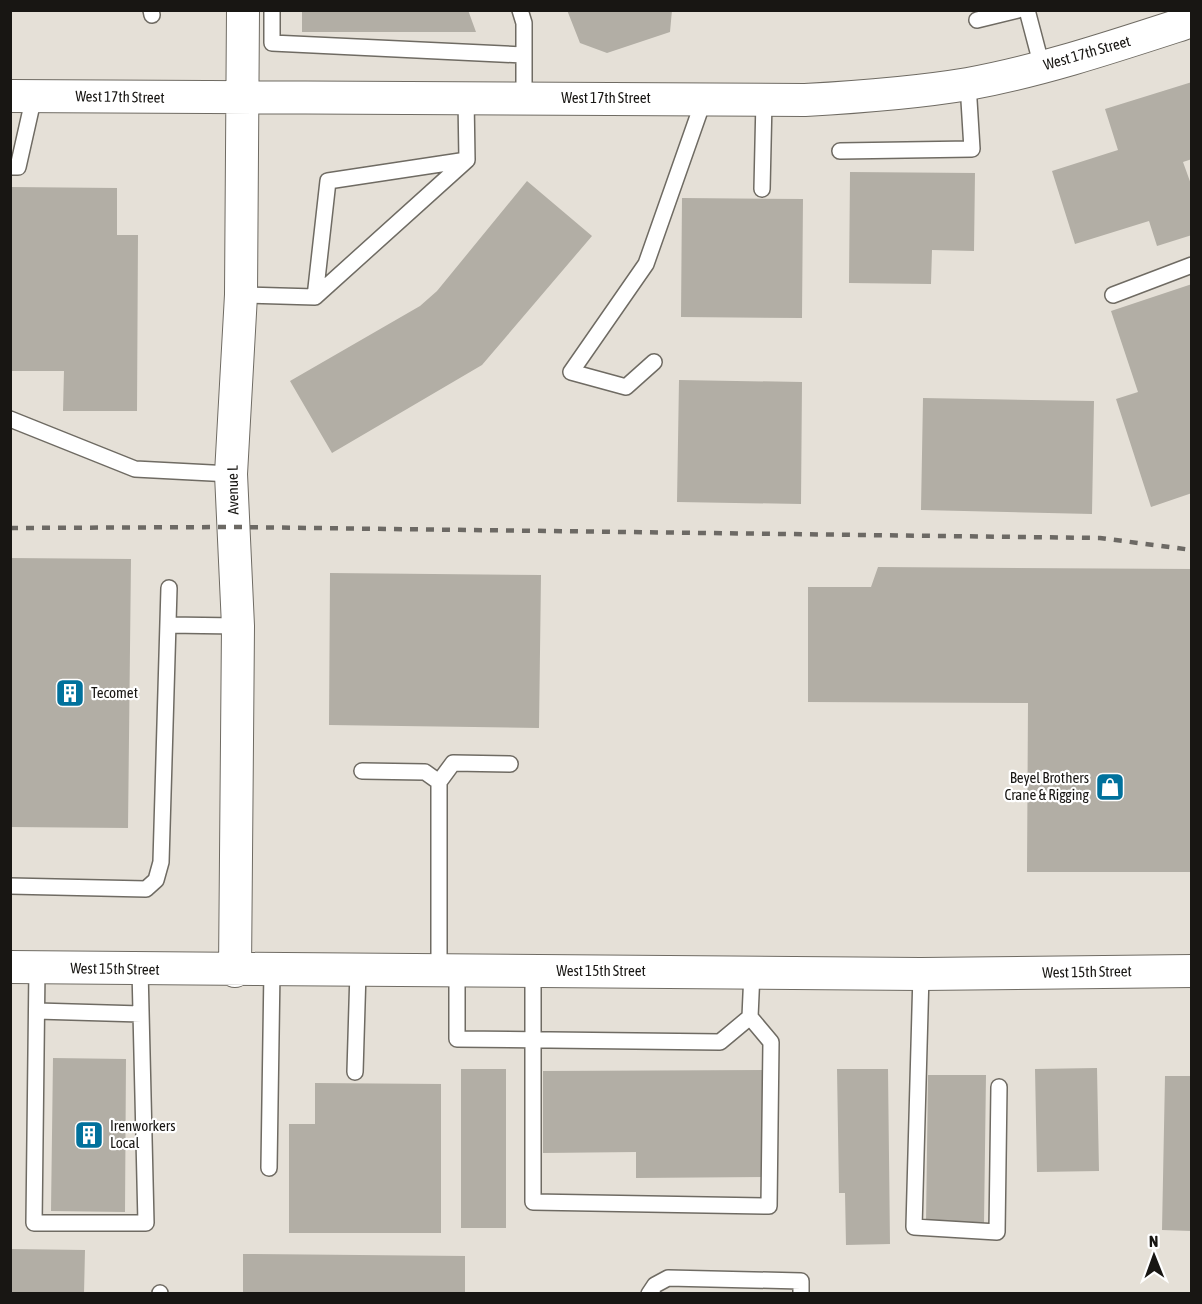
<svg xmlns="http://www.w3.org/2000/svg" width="1202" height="1304" font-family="'Asap Condensed',sans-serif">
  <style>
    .building { fill: #b2aea5 }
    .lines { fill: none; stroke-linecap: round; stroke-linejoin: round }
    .service-casing { stroke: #6f6b63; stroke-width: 18 }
    .minor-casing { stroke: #6f6b63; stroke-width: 34 }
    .service { stroke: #fff; stroke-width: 15 }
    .minor { stroke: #fff; stroke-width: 32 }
    .rail { stroke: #6c6964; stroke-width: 4.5; stroke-dasharray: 8 8; stroke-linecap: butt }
    .labels { text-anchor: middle; stroke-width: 4.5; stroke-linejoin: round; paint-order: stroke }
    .street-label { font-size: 15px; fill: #181613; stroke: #fff }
    .poi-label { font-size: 15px; fill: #181613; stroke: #fff; text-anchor: start }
  </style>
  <rect width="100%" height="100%" fill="#e5e0d7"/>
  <path class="building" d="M 302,10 L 468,10 L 476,32 L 302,32 Z
    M 567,10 L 672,10 L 670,32 L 607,53 L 580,43 Z
    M 1192,82 L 1192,159 L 1183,162 L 1192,187 L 1192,235 L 1157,246 L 1149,221 L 1075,244 L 1052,171 L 1118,150 L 1105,109 Z
    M 850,172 L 975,173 L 974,251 L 932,250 L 931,284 L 849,283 Z
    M 527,181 L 592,236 L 482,365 L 332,453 L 290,381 L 420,306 L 437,291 Z
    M 10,187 L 117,188 L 117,235 L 138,235 L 137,411 L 63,411 L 64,371 L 10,371 Z
    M 682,198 L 803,199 L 802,318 L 681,317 Z
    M 1192,284 L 1192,493 L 1151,507 L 1116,399 L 1138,392 L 1111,311 Z
    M 679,380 L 802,382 L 801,504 L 677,502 Z
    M 923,398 L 1094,401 L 1092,514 L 921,510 Z
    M 10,558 L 131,559 L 128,828 L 10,827 Z
    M 878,567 L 1192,569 L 1192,872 L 1027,872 L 1028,703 L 808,702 L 808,587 L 871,587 Z
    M 330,573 L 541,575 L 539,728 L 329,725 Z
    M 53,1058 L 126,1059 L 125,1212 L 51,1211 Z
    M 1097,1068 L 1099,1171 L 1037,1172 L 1035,1069 Z
    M 461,1069 L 506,1069 L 506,1228 L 461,1228 Z
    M 837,1069 L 888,1069 L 890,1244 L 846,1245 L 845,1193 L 839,1193 Z
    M 762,1070 L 763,1177 L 636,1178 L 636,1152 L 543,1153 L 543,1071 Z
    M 928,1075 L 986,1075 L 984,1223 L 926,1222 Z
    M 1165,1076 L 1192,1076 L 1192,1231 L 1162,1230 Z
    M 315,1083 L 441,1084 L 441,1233 L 289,1233 L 289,1124 L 315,1124 Z
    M 10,1249 L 85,1250 L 84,1294 L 10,1294 Z
    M 243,1254 L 465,1256 L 465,1294 L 243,1294 Z"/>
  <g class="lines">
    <g class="service-casing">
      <path id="service" d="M 151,10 L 152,15
        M 272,10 L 272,43 L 523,55
        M 520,10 L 524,23 L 524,98
        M 1027,10 L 1042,67
        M 977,20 L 1018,10
        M 840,151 L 972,149 L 968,84
        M 10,167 L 18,167 L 34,96
        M 762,189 L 764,100
        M 241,295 L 315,297 L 467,160 L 466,98
        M 1113,295 L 1192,265
        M 315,297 L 328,181 L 467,160
        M 654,362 L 626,387 L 571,372 L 646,264 L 704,99
        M 10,419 L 135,469 L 231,474
        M 168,625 L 238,626
        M 362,771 L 425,772 L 439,782
        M 10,886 L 146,889 L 156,880 L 161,862 L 169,588
        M 37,968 L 34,1223 L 146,1223 L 140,969
        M 439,971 L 439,782 L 453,763 L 510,764
        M 457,971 L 457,1039 L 720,1042 L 750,1017 L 752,972
        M 533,971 L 533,1202 L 769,1206 L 771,1042 L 750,1017
        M 921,974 L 914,1227 L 997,1232 L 999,1087
        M 37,1011 L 141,1014
        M 355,1072 L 358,971
        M 269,1168 L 272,970
        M 160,1293 L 160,1294
        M 649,1294 L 655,1285 L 668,1278 L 801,1281 L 801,1294"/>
    </g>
    <g class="minor-casing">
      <path id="minor" d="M 10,96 L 805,100 C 860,97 914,93 968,84 C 1044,70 1118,45 1192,21
        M 10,967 L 921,974 L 1192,971
        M 235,971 L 238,626 L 231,474 L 241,295 L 243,10"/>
    </g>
    <use href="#service" class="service"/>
    <use href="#minor" class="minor"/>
    <path class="rail" d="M 10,528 L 234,527 L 1100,538 L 1192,550"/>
  </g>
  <defs>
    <g id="building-square" transform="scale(1.5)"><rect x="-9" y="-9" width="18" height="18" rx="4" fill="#00719c" stroke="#fff"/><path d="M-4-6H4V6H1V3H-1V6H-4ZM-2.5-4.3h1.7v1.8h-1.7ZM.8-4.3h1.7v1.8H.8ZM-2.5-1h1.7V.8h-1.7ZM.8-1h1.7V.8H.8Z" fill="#fff"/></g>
    <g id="shop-square" transform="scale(1.5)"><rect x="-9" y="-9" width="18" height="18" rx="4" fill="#00719c" stroke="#fff"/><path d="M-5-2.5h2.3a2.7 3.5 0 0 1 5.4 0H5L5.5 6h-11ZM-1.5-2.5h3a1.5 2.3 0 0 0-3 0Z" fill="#fff"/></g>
  </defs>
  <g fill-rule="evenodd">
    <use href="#building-square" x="70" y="693"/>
    <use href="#shop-square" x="1110" y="787"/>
    <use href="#building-square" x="89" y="1135"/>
  </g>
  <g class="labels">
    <g class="street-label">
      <text transform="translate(1087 53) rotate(-16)" y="5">West 17th Street</text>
      <text transform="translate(120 97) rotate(1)" y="5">West 17th Street</text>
      <text x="606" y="103">West 17th Street</text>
      <text transform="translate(233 490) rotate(-91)" y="5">Avenue L</text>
      <text transform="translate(115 969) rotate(1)" y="5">West 15th Street</text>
      <text x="601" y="976">West 15th Street</text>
      <text transform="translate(1087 972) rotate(-1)" y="5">West 15th Street</text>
    </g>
    <g class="poi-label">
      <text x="91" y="698">Tecomet</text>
      <text x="1089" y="783" text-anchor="end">Beyel Brothers<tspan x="1089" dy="17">Crane &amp; Rigging</tspan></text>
      <text x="110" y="1131">Irenworkers<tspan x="110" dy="17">Local</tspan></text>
    </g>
  </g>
  <rect width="1202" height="1304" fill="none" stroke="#181613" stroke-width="24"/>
  <g transform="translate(1154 1256) rotate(359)" stroke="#ffffff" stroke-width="4.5" paint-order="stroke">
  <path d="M0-4.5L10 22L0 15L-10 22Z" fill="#181613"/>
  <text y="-9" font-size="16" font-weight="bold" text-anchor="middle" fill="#181613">N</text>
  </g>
</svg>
